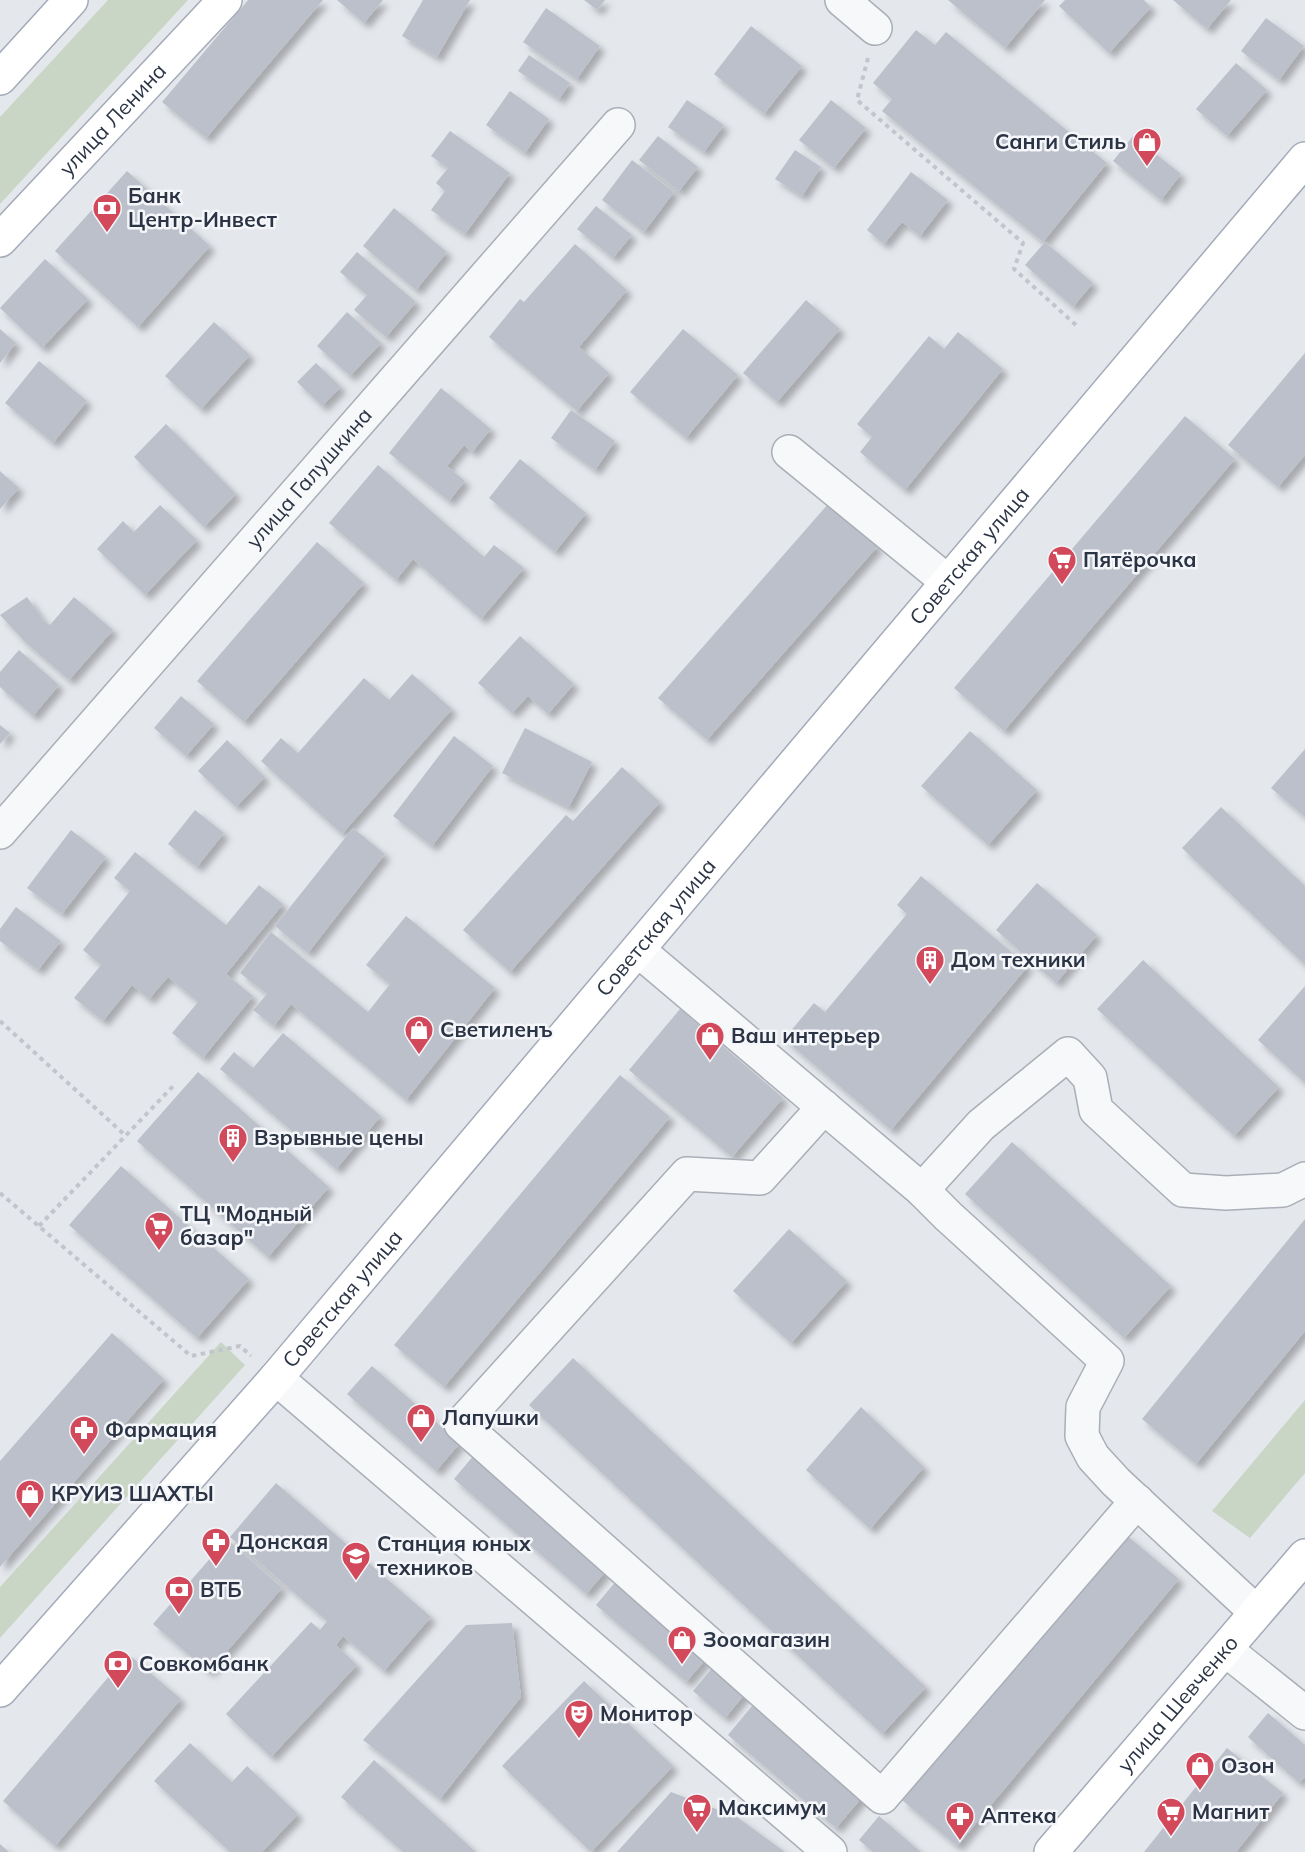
<svg xmlns="http://www.w3.org/2000/svg" width="1305" height="1852" font-family="Mulish,sans-serif">
  <style>
    .green { fill: #c9d6c5 }
    .building { fill: #bbc0ca; filter: url(#shadow) }
    .lines { fill: none; stroke-linecap: round; stroke-linejoin: round }
    .minor-casing { stroke: #a9aeb7; stroke-width: 36 }
    .major-casing { stroke: #a3abb8; stroke-width: 36 }
    .path { stroke: #c2c5cb; stroke-width: 4; stroke-dasharray: 4.5 4.5; stroke-linecap: butt }
    .minor { stroke: #f7f8fa; stroke-width: 33 }
    .major { stroke: #fff; stroke-width: 33 }
    .labels { text-anchor: middle; stroke-width: 5; stroke-linejoin: round; paint-order: stroke }
    .street-label { font-size: 21px; fill: #2b3445; stroke: #f4f6f9 }
    .poi-label { font-size: 21px; font-weight: bold; fill: #2b3445; stroke: #f4f6f9; text-anchor: start }
  </style>
  <defs>
    <filter id="shadow"><feDropShadow dx="5.5" dy="5.5" stdDeviation="3" flood-color="#0004"/></filter>
  </defs>
  <rect width="100%" height="100%" fill="#e4e7ec"/>
  <path class="green" d="M 108,0 L 188,0 L 0,204 L 0,117 Z
    M 221,1342 L 245,1365 L 0,1638 L 0,1587 Z
    M 1305,1400 L 1305,1473 L 1250,1538 L 1212,1511 Z"/>
  <path class="building" d="M 248,0 L 323,0 L 206,138 L 162,102 Z
    M 337,0 L 383,0 L 364,23 Z
    M 423,0 L 470,0 L 437,57 L 402,36 Z
    M 584,0 L 605,0 L 597,10 Z
    M 948,0 L 1045,0 L 1005,48 Z
    M 1065,0 L 1144,0 L 1151,7 L 1109,53 L 1059,6 Z
    M 1173,0 L 1231,0 L 1207,29 Z
    M 546,8 L 600,46 L 577,79 L 523,42 Z
    M 1266,18 L 1304,46 L 1279,80 L 1241,51 Z
    M 751,26 L 802,66 L 764,114 L 714,74 Z
    M 916,30 L 935,45 L 946,32 L 1107,163 L 1043,242 L 882,111 L 892,99 L 873,83 Z
    M 529,55 L 570,83 L 559,99 L 518,71 Z
    M 1236,63 L 1267,90 L 1227,136 L 1196,109 Z
    M 510,91 L 549,119 L 525,153 L 486,125 Z
    M 687,100 L 724,125 L 704,152 L 668,127 Z
    M 831,100 L 866,128 L 834,168 L 799,140 Z
    M 450,131 L 510,173 L 465,234 L 431,210 L 445,191 L 436,183 L 448,168 L 431,156 Z
    M 658,136 L 698,167 L 679,191 L 639,160 Z
    M 1133,136 L 1181,174 L 1161,200 L 1113,161 Z
    M 795,150 L 821,167 L 802,196 L 775,179 Z
    M 632,160 L 674,192 L 644,232 L 602,200 Z
    M 127,171 L 210,246 L 138,327 L 55,251 Z
    M 911,172 L 948,200 L 920,236 L 902,222 L 884,244 L 867,230 Z
    M 596,206 L 632,235 L 613,258 L 577,229 Z
    M 394,208 L 447,252 L 416,290 L 363,246 Z
    M 1045,242 L 1093,283 L 1073,307 L 1025,265 Z
    M 575,244 L 627,290 L 579,347 L 609,373 L 577,411 L 489,337 L 520,299 L 524,302 Z
    M 357,252 L 416,302 L 386,337 L 354,310 L 367,295 L 340,272 Z
    M 45,259 L 88,299 L 42,348 L 0,308 Z
    M 806,300 L 840,329 L 777,402 L 743,373 Z
    M 347,312 L 381,343 L 350,376 L 317,346 Z
    M 214,322 L 250,355 L 201,409 L 165,376 Z
    M 0,329 L 16,343 L 0,363 Z
    M 683,329 L 738,375 L 686,438 L 630,392 Z
    M 958,332 L 1003,369 L 905,490 L 860,452 L 872,437 L 857,424 L 929,336 L 944,349 Z
    M 1305,353 L 1305,455 L 1278,487 L 1228,445 Z
    M 39,361 L 87,401 L 53,443 L 5,403 Z
    M 316,363 L 341,387 L 322,406 L 297,382 Z
    M 441,388 L 491,429 L 472,452 L 464,445 L 447,466 L 465,481 L 449,501 L 389,453 Z
    M 571,410 L 615,441 L 595,470 L 551,438 Z
    M 1185,416 L 1235,459 L 1004,731 L 954,688 Z
    M 166,424 L 236,494 L 204,527 L 134,457 Z
    M 520,459 L 586,513 L 555,552 L 489,498 Z
    M 378,465 L 484,557 L 494,545 L 524,568 L 481,619 L 413,559 L 396,580 L 329,523 Z
    M 0,471 L 19,488 L 0,509 Z
    M 829,503 L 878,546 L 707,740 L 658,698 Z
    M 160,505 L 197,540 L 145,595 L 97,549 L 123,521 L 134,532 Z
    M 317,542 L 364,583 L 244,722 L 197,681 Z
    M 27,597 L 44,621 L 50,625 L 74,597 L 113,630 L 69,680 L 26,643 L 0,615 Z
    M 520,636 L 574,684 L 548,714 L 528,696 L 512,713 L 478,683 Z
    M 19,650 L 59,685 L 33,716 L 0,687 L 0,672 Z
    M 412,674 L 452,709 L 342,834 L 261,761 L 281,738 L 298,753 L 364,678 L 389,700 Z
    M 181,696 L 214,724 L 186,756 L 154,728 Z
    M 0,725 L 10,733 L 0,744 Z
    M 525,728 L 592,762 L 569,807 L 502,773 Z
    M 970,731 L 1037,790 L 988,845 L 921,786 Z
    M 454,736 L 493,766 L 432,846 L 393,816 Z
    M 227,740 L 265,777 L 236,807 L 198,771 Z
    M 1305,749 L 1305,817 L 1271,788 Z
    M 622,767 L 660,802 L 510,972 L 463,930 L 566,815 L 573,821 Z
    M 1221,807 L 1305,886 L 1305,965 L 1182,848 Z
    M 195,810 L 224,833 L 197,867 L 168,844 Z
    M 353,828 L 385,854 L 308,953 L 275,926 Z
    M 71,830 L 106,857 L 62,914 L 27,888 Z
    M 135,852 L 226,925 L 259,885 L 283,904 L 226,974 L 253,996 L 203,1058 L 172,1033 L 198,1002 L 168,977 L 149,999 L 132,985 L 103,1021 L 74,998 L 101,965 L 83,950 L 130,891 L 114,878 Z
    M 921,876 L 1028,966 L 891,1130 L 784,1039 L 814,1003 L 825,1012 L 907,914 L 897,905 Z
    M 1037,883 L 1097,935 L 1056,983 L 996,930 Z
    M 16,907 L 61,941 L 38,970 L 0,941 L 0,929 Z
    M 406,916 L 495,988 L 406,1100 L 291,1004 L 274,1026 L 253,1010 L 267,994 L 240,973 L 271,932 L 368,1012 L 390,984 L 366,965 Z
    M 1143,960 L 1279,1087 L 1234,1136 L 1097,1009 Z
    M 1305,986 L 1305,1083 L 1258,1040 Z
    M 680,1009 L 783,1098 L 732,1157 L 629,1070 Z
    M 283,1033 L 381,1116 L 336,1169 L 220,1069 L 234,1052 L 253,1068 Z
    M 198,1072 L 329,1187 L 268,1257 L 137,1141 Z
    M 620,1075 L 670,1117 L 444,1387 L 394,1345 Z
    M 1012,1142 L 1171,1286 L 1124,1338 L 965,1194 Z
    M 121,1166 L 249,1279 L 197,1338 L 69,1225 Z
    M 1305,1219 L 1305,1331 L 1196,1464 L 1142,1419 Z
    M 789,1229 L 847,1281 L 791,1343 L 733,1291 Z
    M 112,1333 L 164,1379 L 0,1567 L 0,1461 Z
    M 573,1358 L 926,1687 L 882,1734 L 529,1405 Z
    M 372,1366 L 460,1443 L 436,1471 L 347,1394 Z
    M 861,1407 L 924,1467 L 870,1529 L 806,1470 Z
    M 474,1455 L 607,1570 L 586,1594 L 454,1479 Z
    M 276,1483 L 431,1617 L 384,1671 L 343,1636 L 336,1645 L 357,1665 L 271,1757 L 226,1714 L 311,1622 L 320,1630 L 327,1621 L 230,1537 Z
    M 1124,1533 L 1179,1579 L 957,1846 L 902,1800 Z
    M 227,1539 L 282,1588 L 209,1672 L 153,1624 Z
    M 617,1580 L 707,1658 L 686,1682 L 596,1605 Z
    M 512,1623 L 521,1697 L 440,1799 L 363,1740 L 466,1625 Z
    M 128,1654 L 181,1699 L 55,1846 L 3,1801 Z
    M 717,1662 L 749,1689 L 725,1718 L 693,1691 Z
    M 584,1681 L 673,1766 L 591,1852 L 502,1766 Z
    M 756,1701 L 865,1794 L 836,1828 L 728,1735 Z
    M 1268,1713 L 1305,1745 L 1305,1777 L 1299,1783 L 1248,1737 Z
    M 190,1743 L 232,1782 L 247,1766 L 298,1814 L 262,1852 L 230,1852 L 154,1781 Z
    M 1227,1748 L 1283,1793 L 1236,1852 L 1144,1852 Z
    M 374,1760 L 476,1852 L 403,1852 L 341,1797 Z
    M 671,1792 L 737,1817 L 785,1852 L 617,1852 Z
    M 879,1816 L 921,1852 L 873,1852 L 859,1840 Z
    M 0,1844 L 9,1852 L 0,1852 Z"/>
  <g class="lines">
    <g class="minor-casing">
      <g id="minor">
        <path d="M 842,0 L 875,28"/>
        <path d="M 789,452 L 948,582"/>
        <path id="s1" d="M 0,832 L 618,125"/>
        <path d="M 638,950 L 922,1190 L 981,1125 L 1068,1054 L 1090,1078 L 1096,1110 L 1183,1190 L 1226,1193 L 1283,1190 L 1305,1179"/>
        <path d="M 824,1107 L 760,1178 L 687,1174 L 461,1424 L 882,1797 L 1137,1501"/>
        <path d="M 922,1190 L 948,1216 L 1107,1361 L 1083,1407 L 1082,1436 L 1093,1457 L 1116,1482 L 1256,1612"/>
        <path d="M 276,1378 L 830,1852"/>
        <path d="M 1226,1650 L 1305,1713"/>
      </g>
    </g>
    <g class="major-casing">
      <g id="major">
        <path d="M 0,78 L 71,0"/>
        <path id="s2" d="M 0,240 L 225,0"/>
        <path id="s3" d="M 0,1690 L 276,1378 L 1305,159"/>
        <path id="s4" d="M 1051,1852 L 1305,1556"/>
      </g>
    </g>
    <path class="path" d="M 868,58 L 857,100 L 1023,243 L 1014,269 L 1076,325
      M 0,1021 L 126,1136
      M 0,1193 L 191,1356 L 240,1346 L 251,1356
      M 39,1226 L 176,1083"/>
    <use href="#minor" class="minor"/>
    <use href="#major" class="major"/>
  </g>
  <defs>
    <g id="shop-pin" transform="scale(1.5)"><path d="M0 17L-7.5 6A9.5 9.5 0 1 1 7.5 6Z" fill="#d1495b" stroke="#f4f6f9"/><path d="M-5-2.5h2.3a2.7 3.5 0 0 1 5.4 0H5L5.5 6h-11ZM-1.5-2.5h3a1.5 2.3 0 0 0-3 0Z" fill="#fff"/></g>
    <g id="bank-pin" transform="scale(1.5)"><path d="M0 17L-7.5 6A9.5 9.5 0 1 1 7.5 6Z" fill="#d1495b" stroke="#f4f6f9"/><path d="M-6-4H6V4H-6ZM0-2.3a2.3 2.3 0 1 0 0 4.6a2.3 2.3 0 1 0 0-4.6Z" fill="#fff"/></g>
    <g id="supermarket-pin" transform="scale(1.5)"><path d="M0 17L-7.5 6A9.5 9.5 0 1 1 7.5 6Z" fill="#d1495b" stroke="#f4f6f9"/><path d="M-6-5.5h2.5l.6 2H6L4.5 2H-2.5L-4.4-4H-6ZM-1.5 3.2a1.3 1.3 0 1 0 .1 0ZM3 3.2a1.3 1.3 0 1 0 .1 0Z" fill="#fff"/></g>
    <g id="building-pin" transform="scale(1.5)"><path d="M0 17L-7.5 6A9.5 9.5 0 1 1 7.5 6Z" fill="#d1495b" stroke="#f4f6f9"/><path d="M-4-6H4V6H1V3H-1V6H-4ZM-2.5-4.3h1.7v1.8h-1.7ZM.8-4.3h1.7v1.8H.8ZM-2.5-1h1.7V.8h-1.7ZM.8-1h1.7V.8H.8Z" fill="#fff"/></g>
    <g id="pharmacy-pin" transform="scale(1.5)"><path d="M0 17L-7.5 6A9.5 9.5 0 1 1 7.5 6Z" fill="#d1495b" stroke="#f4f6f9"/><path d="M-2-6h4v4h4v4h-4v4h-4v-4h-4v-4h4Z" fill="#fff"/></g>
    <g id="school-pin" transform="scale(1.5)"><path d="M0 17L-7.5 6A9.5 9.5 0 1 1 7.5 6Z" fill="#d1495b" stroke="#f4f6f9"/><path d="M0-5L7-2L0 1L-7-2ZM-4 1L0 2.5L4 1V4Q0 6-4 4Z" fill="#fff"/></g>
    <g id="theatre-pin" transform="scale(1.5)"><path d="M0 17L-7.5 6A9.5 9.5 0 1 1 7.5 6Z" fill="#d1495b" stroke="#f4f6f9"/><path d="M-5-5.5Q0-4 5-5.5V0Q5 5 0 6Q-5 5-5 0ZM-3.3-2.5H-1v1.5H-3.3ZM1-2.5H3.3v1.5H1ZM-2.8 1Q0 5.5 2.8 1Z" fill="#fff"/></g>
  </defs>
  <g fill-rule="evenodd">
    <use href="#shop-pin" x="1147" y="142"/>
    <use href="#bank-pin" x="107" y="208"/>
    <use href="#supermarket-pin" x="1062" y="560"/>
    <use href="#building-pin" x="930" y="960"/>
    <use href="#shop-pin" x="419" y="1030"/>
    <use href="#shop-pin" x="710" y="1036"/>
    <use href="#building-pin" x="233" y="1138"/>
    <use href="#supermarket-pin" x="159" y="1226"/>
    <use href="#shop-pin" x="421" y="1418"/>
    <use href="#pharmacy-pin" x="84" y="1430"/>
    <use href="#shop-pin" x="30" y="1494"/>
    <use href="#pharmacy-pin" x="216" y="1542"/>
    <use href="#school-pin" x="356" y="1556"/>
    <use href="#bank-pin" x="179" y="1590"/>
    <use href="#shop-pin" x="682" y="1640"/>
    <use href="#bank-pin" x="118" y="1664"/>
    <use href="#theatre-pin" x="579" y="1714"/>
    <use href="#shop-pin" x="1200" y="1766"/>
    <use href="#supermarket-pin" x="697" y="1808"/>
    <use href="#supermarket-pin" x="1171" y="1812"/>
    <use href="#pharmacy-pin" x="960" y="1816"/>
  </g>
  <g class="labels">
    <g class="street-label">
      <text dy="7" stroke="none"><textPath href="#s2" startOffset="165">улица Ленина</textPath></text>
      <text dy="7" stroke="none"><textPath href="#s1" startOffset="470">улица Галушкина</textPath></text>
      <text dy="7" stroke="none"><textPath href="#s3" startOffset="1492">Советская улица</textPath></text>
      <text dy="7" stroke="none"><textPath href="#s3" startOffset="1006">Советская улица</textPath></text>
      <text dy="7" stroke="none"><textPath href="#s3" startOffset="520">Советская улица</textPath></text>
      <text dy="7" stroke="none"><textPath href="#s4" startOffset="195">улица Шевченко</textPath></text>
    </g>
    <g class="poi-label">
      <text x="1126" y="149" text-anchor="end">Санги Стиль</text>
      <text x="128" y="203">Банк<tspan x="128" dy="24">Центр-Инвест</tspan></text>
      <text x="1083" y="567">Пятёрочка</text>
      <text x="951" y="967">Дом техники</text>
      <text x="440" y="1037">Светиленъ</text>
      <text x="731" y="1043">Ваш интерьер</text>
      <text x="254" y="1145">Взрывные цены</text>
      <text x="180" y="1221">ТЦ "Модный<tspan x="180" dy="24">базар"</tspan></text>
      <text x="442" y="1425">Лапушки</text>
      <text x="105" y="1437">Фармация</text>
      <text x="51" y="1501">КРУИЗ ШАХТЫ</text>
      <text x="237" y="1549">Донская</text>
      <text x="377" y="1551">Станция юных<tspan x="377" dy="24">техников</tspan></text>
      <text x="200" y="1597">ВТБ</text>
      <text x="703" y="1647">Зоомагазин</text>
      <text x="139" y="1671">Совкомбанк</text>
      <text x="600" y="1721">Монитор</text>
      <text x="1221" y="1773">Озон</text>
      <text x="718" y="1815">Максимум</text>
      <text x="1192" y="1819">Магнит</text>
      <text x="981" y="1823">Аптека</text>
    </g>
  </g>
</svg>
